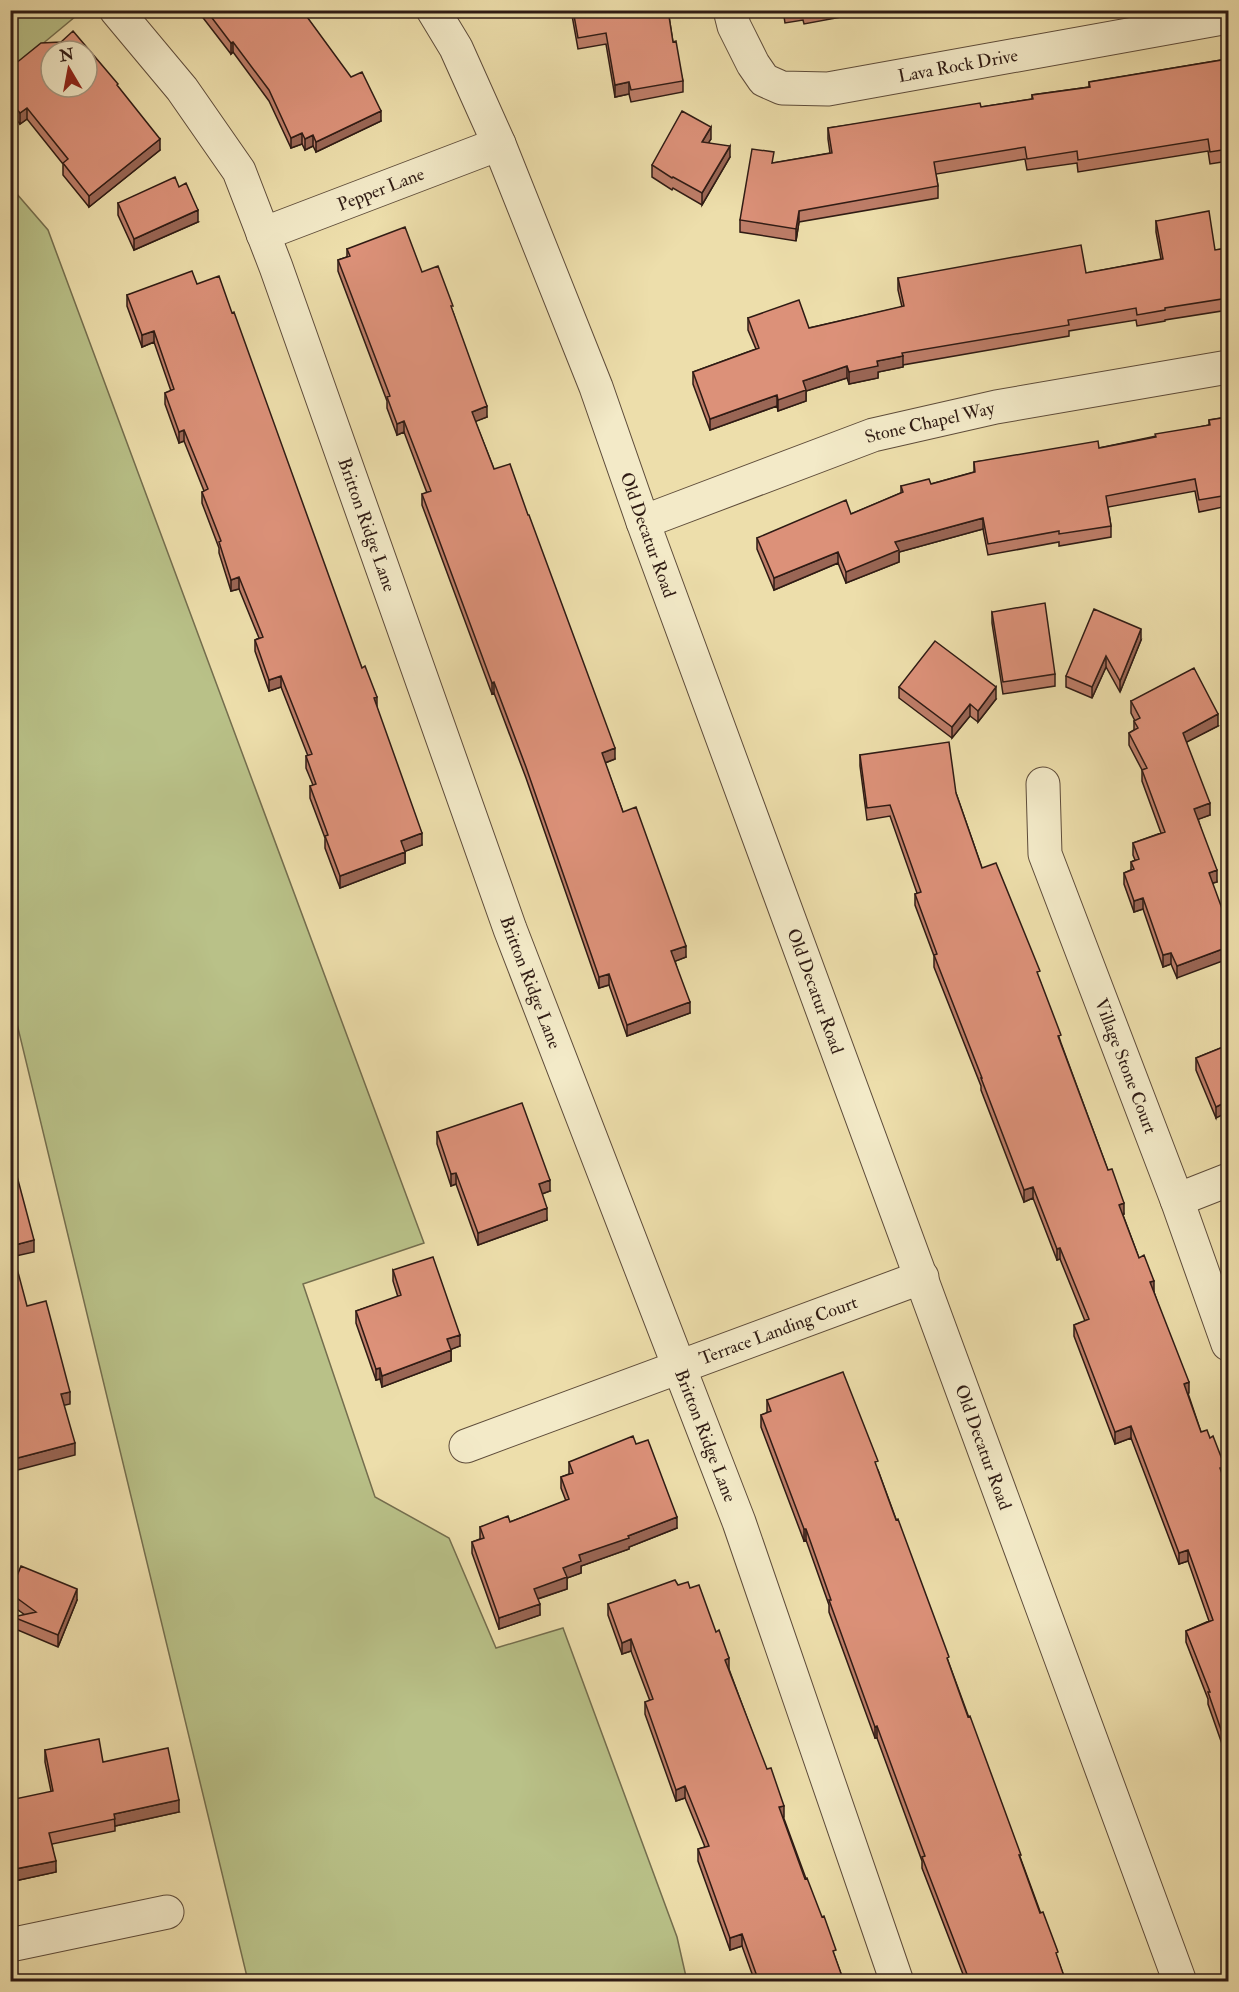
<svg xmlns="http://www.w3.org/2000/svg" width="1239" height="1992" font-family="'IM FELL Double Pica',serif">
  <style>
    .green { fill: #b9c188; stroke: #746e4e; stroke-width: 1.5 }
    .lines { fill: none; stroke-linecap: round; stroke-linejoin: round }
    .minor-casing { stroke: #5e4c3a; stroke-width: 35 }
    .minor { stroke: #f3eac8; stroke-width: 33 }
    .wall { fill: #bd7d68; stroke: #2f1b14; stroke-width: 1.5 }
    .shaded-wall { fill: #9a6655; stroke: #2f1b14; stroke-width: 1.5 }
    .building { fill: #dc9179; stroke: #2f1b14; stroke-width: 1.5; fill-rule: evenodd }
    .labels { text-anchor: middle; stroke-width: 4.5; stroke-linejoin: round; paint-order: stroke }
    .street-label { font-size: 18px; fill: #2f1b14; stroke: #f3eac8 }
  </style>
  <rect width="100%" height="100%" fill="#eddeab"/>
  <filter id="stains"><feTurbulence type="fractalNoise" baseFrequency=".00333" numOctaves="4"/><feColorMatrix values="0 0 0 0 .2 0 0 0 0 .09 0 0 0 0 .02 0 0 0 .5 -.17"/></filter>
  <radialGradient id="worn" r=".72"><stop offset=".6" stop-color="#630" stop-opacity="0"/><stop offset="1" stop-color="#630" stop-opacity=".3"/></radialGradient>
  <path class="green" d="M 11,11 L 82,11 L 11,70 Z
    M 10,186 L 48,230 L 424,1243 L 303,1284 L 375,1497 L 449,1538 L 496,1648 L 563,1628 L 677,1937 L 687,1981 L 248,1981 L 11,999 Z"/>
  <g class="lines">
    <g class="minor-casing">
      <g id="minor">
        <path id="s1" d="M 116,10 L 182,89 L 239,171 L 276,267 L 510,929 L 739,1522 L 897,1982"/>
        <path id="s2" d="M 433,10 L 456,48 L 499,144 L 596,387 L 643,522 L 1180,1982"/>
        <path id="s3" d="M 730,10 L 734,26 L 753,64 L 764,80 L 782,88 L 828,89 L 1228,17"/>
        <path id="s4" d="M 263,234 L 499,144"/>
        <path id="s5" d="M 643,522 L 873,435 L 996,407 L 1228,367"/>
        <path id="s6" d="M 1043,784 L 1045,854 L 1177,1200 L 1228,1344"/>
        <path d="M 1177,1200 L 1228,1180"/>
        <path id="s7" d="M 466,1446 L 922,1277"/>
        <path d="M 10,1945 L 167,1912"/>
      </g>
    </g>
    <use href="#minor" class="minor"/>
  </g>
  <path class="wall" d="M 197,10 L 306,10 L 303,12 L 381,121 L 316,152 L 313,146 L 305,150 L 302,144 L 291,148 L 269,101 L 233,52 L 231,54 Z
    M 571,10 L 668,10 L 673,42 L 683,81 L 683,92 L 631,102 L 629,94 L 615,97 L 606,44 L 578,49 Z
    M 783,10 L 879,10 L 804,24 L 803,20 L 785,23 Z
    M 1228,59 L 1228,161 L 1210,164 L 1208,151 L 1078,172 L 1077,163 L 1027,170 L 1025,159 L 936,174 L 938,186 L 938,198 L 799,222 L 796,241 L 740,232 L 740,220 L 774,163 L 830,153 L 828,139 L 828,128 L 981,107 L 1032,99 L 1032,95 L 1089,87 L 1089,82 Z
    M 10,68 L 118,87 L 160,150 L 89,207 L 63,175 L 63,164 L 27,119 L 20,124 L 10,112 Z
    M 711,139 L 708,142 L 730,157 L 702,205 L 673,188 L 672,190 L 652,177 L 652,165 Z
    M 118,203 L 198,222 L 134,250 L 118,215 Z
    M 1156,221 L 1215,250 L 1228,248 L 1228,310 L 1165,320 L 1165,321 L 1137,326 L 1136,320 L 1069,331 L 1069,336 L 903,365 L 903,367 L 878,372 L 878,378 L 849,384 L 847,378 L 806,391 L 806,401 L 778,411 L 777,406 L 710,430 L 693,384 L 693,372 L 756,349 L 748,330 L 748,318 L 809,328 L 902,307 L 898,290 L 898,278 L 1086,273 L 1161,259 L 1156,232 Z
    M 347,249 L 422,272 L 453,312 L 487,417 L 475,421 L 494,469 L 528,515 L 615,759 L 605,763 L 623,812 L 686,957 L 675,961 L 690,1013 L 627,1036 L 609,985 L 599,988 L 526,778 L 494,693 L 492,694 L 422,505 L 422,494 L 427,493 L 404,432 L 397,435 L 387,408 L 387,401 L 338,271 L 338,260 L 347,257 Z
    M 197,284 L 362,668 L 377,708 L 422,845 L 405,851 L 405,863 L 340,888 L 325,848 L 325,838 L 310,798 L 310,786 L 313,785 L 306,768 L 306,756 L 308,756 L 281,687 L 269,691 L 255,651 L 255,640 L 259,638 L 239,589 L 231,591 L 219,553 L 219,548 L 202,503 L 202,492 L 204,491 L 184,441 L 179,443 L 165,404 L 165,393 L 171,391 L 154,342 L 142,347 L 127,306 L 127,295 Z
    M 1228,417 L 1228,506 L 1199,512 L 1195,491 L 1108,507 L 1111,526 L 1111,537 L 1059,546 L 1059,542 L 988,555 L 983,529 L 899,552 L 899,562 L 846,583 L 838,563 L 774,590 L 757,549 L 757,538 L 851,514 L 901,493 L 901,486 L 931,484 L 974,472 L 974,462 L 1099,448 L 1209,425 L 1209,420 Z
    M 992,612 L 1055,674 L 1055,686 L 1003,694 L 992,623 Z
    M 1141,640 L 1120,692 L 1106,667 L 1092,698 L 1066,687 L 1066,676 Z
    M 899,687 L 996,699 L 978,722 L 970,716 L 952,738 L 899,698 Z
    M 1131,701 L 1218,726 L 1186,742 L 1210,815 L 1198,819 L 1217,882 L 1213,883 L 1177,978 L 1171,964 L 1163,967 L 1143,909 L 1134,912 L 1124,884 L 1124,873 L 1131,870 L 1131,862 L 1135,860 L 1133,855 L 1133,843 L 1161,833 L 1142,781 L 1142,770 L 1129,745 L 1129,733 L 1134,730 L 1134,721 L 1135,721 L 1131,713 Z
    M 860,755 L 956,793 L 982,868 L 1040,981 L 1061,1043 L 1124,1214 L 1123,1215 L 1139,1258 L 1154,1292 L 1201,1432 L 1225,1478 L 1224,1479 L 1228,1491 L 1228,1761 L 1208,1704 L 1208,1699 L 1186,1642 L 1186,1631 L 1209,1621 L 1188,1561 L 1179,1564 L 1131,1438 L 1115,1444 L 1074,1336 L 1074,1325 L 1085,1321 L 1060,1259 L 1057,1260 L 1033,1198 L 1024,1202 L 981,1090 L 981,1086 L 934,967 L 934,956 L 915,905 L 915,894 L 917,893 L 890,816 L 867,820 L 860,766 Z
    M 1228,1045 L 1216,1118 L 1196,1070 L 1196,1058 Z
    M 437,1132 L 550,1191 L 542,1194 L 547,1220 L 478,1245 L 456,1184 L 451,1186 L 437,1144 Z
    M 393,1270 L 460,1346 L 451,1349 L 451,1361 L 382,1387 L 380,1379 L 376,1380 L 356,1323 L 356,1311 L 398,1297 L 393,1281 Z
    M 767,1400 L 878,1470 L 1066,1982 L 966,1982 L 922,1868 L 922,1861 L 877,1738 L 875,1738 L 829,1612 L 829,1605 L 806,1540 L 804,1541 L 761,1427 L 761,1415 L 767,1413 Z
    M 636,1444 L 677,1528 L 629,1547 L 629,1549 L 581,1566 L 581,1573 L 567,1578 L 567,1589 L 538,1599 L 540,1615 L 499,1629 L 472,1553 L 472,1542 L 480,1539 L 480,1527 L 510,1522 L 566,1501 L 561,1488 L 561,1477 L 569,1474 L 569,1462 Z
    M 678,1585 L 729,1669 L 844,1982 L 755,1982 L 742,1946 L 730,1950 L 698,1861 L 698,1849 L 705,1847 L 685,1798 L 676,1801 L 645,1714 L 645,1702 L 650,1701 L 631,1651 L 622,1654 L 608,1615 L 608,1604 Z
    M 10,1592 L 77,1600 L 58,1647 L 13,1628 L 13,1617 L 25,1615 L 10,1604 Z
    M 45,1750 L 103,1762 L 179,1812 L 115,1826 L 115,1831 L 52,1844 L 56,1872 L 10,1882 L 51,1791 L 45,1762 Z"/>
  <path class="shaded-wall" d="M 233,42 L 233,52 L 231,54 L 231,43 Z
    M 629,82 L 629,94 L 615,97 L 615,85 Z
    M 27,108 L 27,119 L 20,124 L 20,113 Z
    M 381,111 L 381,121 L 316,152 L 316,142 Z
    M 711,127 L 711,139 L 702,153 L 702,142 Z
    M 302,133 L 302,144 L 291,148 L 291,138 Z
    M 313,135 L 313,146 L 305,150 L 305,139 Z
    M 160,139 L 160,150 L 89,207 L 89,196 Z
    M 730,146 L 730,157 L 702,205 L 702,193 Z
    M 198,210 L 198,222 L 134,250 L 134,239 Z
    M 799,211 L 799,222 L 796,241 L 796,229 Z
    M 154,331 L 154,342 L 142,347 L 142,335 Z
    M 903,356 L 903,367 L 878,372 L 878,378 L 849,384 L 849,372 L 877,361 Z
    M 847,366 L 847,378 L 806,391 L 806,401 L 778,411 L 778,400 L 803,381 Z
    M 777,395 L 777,406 L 710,430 L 710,419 Z
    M 487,406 L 487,417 L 472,423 L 472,412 Z
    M 404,421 L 404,432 L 397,435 L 397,424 Z
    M 184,430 L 184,441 L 179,443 L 179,432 Z
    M 983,518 L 983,529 L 899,552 L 899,562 L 846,583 L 846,572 L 895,542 Z
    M 838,552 L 838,563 L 774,590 L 774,578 Z
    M 239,577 L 239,589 L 231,591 L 231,580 Z
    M 1141,629 L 1141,640 L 1120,692 L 1120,681 Z
    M 1106,656 L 1106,667 L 1092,698 L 1092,687 Z
    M 281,676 L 281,687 L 269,691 L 269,680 Z
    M 494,682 L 494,693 L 492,694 L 492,683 Z
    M 996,687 L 996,699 L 978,722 L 978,711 Z
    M 377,697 L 377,708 L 374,698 Z
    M 970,704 L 970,716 L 952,738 L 952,727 Z
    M 1218,714 L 1218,726 L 1183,744 L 1183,733 Z
    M 615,748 L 615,759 L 602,764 L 602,753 Z
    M 1210,803 L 1210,815 L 1194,821 L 1194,809 Z
    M 422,833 L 422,845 L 401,853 L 401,841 Z
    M 405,852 L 405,863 L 340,888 L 340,876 Z
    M 1217,870 L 1217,882 L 1209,884 L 1209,873 Z
    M 1143,898 L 1143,909 L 1134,912 L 1134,901 Z
    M 686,946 L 686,957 L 671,963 L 671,951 Z
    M 1228,947 L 1228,959 L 1177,978 L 1177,966 Z
    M 1171,953 L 1171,964 L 1163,967 L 1163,955 Z
    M 609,974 L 609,985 L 599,988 L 599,977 Z
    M 690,1002 L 690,1013 L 627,1036 L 627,1025 Z
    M 1228,1101 L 1228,1112 L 1216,1118 L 1216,1107 Z
    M 456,1173 L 456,1184 L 451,1186 L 451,1174 Z
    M 550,1180 L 550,1191 L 539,1195 L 539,1184 Z
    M 1033,1187 L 1033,1198 L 1024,1202 L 1024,1190 Z
    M 1124,1203 L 1124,1214 L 1119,1216 L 1119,1205 Z
    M 547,1208 L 547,1220 L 478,1245 L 478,1233 Z
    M 34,1240 L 34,1252 L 11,1257 L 11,1246 Z
    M 1060,1248 L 1060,1259 L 1057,1260 L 1057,1249 Z
    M 1154,1281 L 1154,1292 L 1150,1294 L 1150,1282 Z
    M 460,1335 L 460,1346 L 447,1351 L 447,1339 Z
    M 451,1350 L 451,1361 L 382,1387 L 382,1376 Z
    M 380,1368 L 380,1379 L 376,1380 L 376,1369 Z
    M 1189,1382 L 1189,1393 L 1184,1395 L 1184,1384 Z
    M 70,1392 L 70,1404 L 61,1406 L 61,1394 Z
    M 1131,1426 L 1131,1438 L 1115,1444 L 1115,1432 Z
    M 75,1443 L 75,1455 L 10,1472 L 10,1460 Z
    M 1225,1467 L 1225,1478 L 1220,1480 L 1220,1468 Z
    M 677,1517 L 677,1528 L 629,1547 L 629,1549 L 581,1566 L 581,1573 L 567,1578 L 567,1589 L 534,1600 L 534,1589 L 563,1568 L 579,1555 Z
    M 804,1529 L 806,1529 L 806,1540 L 804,1541 Z
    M 1188,1550 L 1188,1561 L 1179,1564 L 1179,1553 Z
    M 77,1589 L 77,1600 L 58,1647 L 58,1635 Z
    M 540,1604 L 540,1615 L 499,1629 L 499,1618 Z
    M 631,1639 L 631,1651 L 622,1654 L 622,1643 Z
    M 729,1658 L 729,1669 L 725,1671 L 725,1660 Z
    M 877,1726 L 877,1738 L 875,1738 L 875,1727 Z
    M 685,1786 L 685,1798 L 676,1801 L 676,1790 Z
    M 179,1800 L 179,1812 L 115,1826 L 114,1814 Z
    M 784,1806 L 784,1817 L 779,1819 L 779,1807 Z
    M 56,1861 L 56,1872 L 10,1882 L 10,1870 Z
    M 742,1934 L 742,1946 L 730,1950 L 730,1938 Z"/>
  <path class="building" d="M 206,10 L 302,10 L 351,77 L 362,72 L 381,111 L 316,142 L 313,135 L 305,139 L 302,133 L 291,138 L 269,90 L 233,42 L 231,43 Z
    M 573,10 L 668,10 L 673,42 L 676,41 L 683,81 L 631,90 L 629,82 L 615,85 L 606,33 L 578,38 Z
    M 803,10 L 816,10 L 804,13 Z
    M 73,31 L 118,84 L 117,85 L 160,139 L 89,196 L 63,163 L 68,159 L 27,108 L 20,113 L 10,101 L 10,68 L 41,43 L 61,42 ZM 51,51 L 87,51 L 87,87 L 51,87 Z
    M 1228,59 L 1228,149 L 1210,152 L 1208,139 L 1078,160 L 1077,151 L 1027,159 L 1025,147 L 934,162 L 938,186 L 799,211 L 796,229 L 740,220 L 752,149 L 774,152 L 772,163 L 832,153 L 828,128 L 980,103 L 981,107 L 1033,99 L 1032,95 L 1090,87 L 1089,82 Z
    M 682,111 L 711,127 L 702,142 L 730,146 L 702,193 L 673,177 L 672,178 L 652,165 Z
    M 175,177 L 179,187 L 186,183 L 198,210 L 134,239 L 118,203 Z
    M 1209,211 L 1215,250 L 1228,248 L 1228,298 L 1165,308 L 1165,310 L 1137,315 L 1136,308 L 1068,320 L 1069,325 L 902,353 L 903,356 L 877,361 L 878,366 L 849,372 L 847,366 L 803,381 L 806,390 L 778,400 L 777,395 L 710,419 L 693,372 L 759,348 L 748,318 L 799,300 L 809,328 L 904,306 L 898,278 L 1081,245 L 1086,273 L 1163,259 L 1156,221 Z
    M 405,227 L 422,272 L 438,266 L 453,306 L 451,306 L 487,406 L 472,412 L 494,469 L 510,464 L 528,515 L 529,515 L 615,748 L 602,753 L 623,812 L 636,807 L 686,946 L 671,951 L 690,1002 L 627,1025 L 609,974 L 599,977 L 526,767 L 494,682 L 492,683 L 422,494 L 431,491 L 404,421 L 397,424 L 387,397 L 390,396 L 338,260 L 350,256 L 347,249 Z
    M 192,271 L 197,284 L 219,276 L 232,313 L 234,312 L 362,668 L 365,666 L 377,697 L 374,698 L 422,833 L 401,841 L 405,852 L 340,876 L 325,836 L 328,835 L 310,786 L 316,784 L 306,756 L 312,754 L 281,676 L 269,680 L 255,640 L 263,637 L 239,577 L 231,580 L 219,542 L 221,541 L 202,492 L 208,489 L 184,430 L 179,432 L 165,393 L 174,389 L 154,331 L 142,335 L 127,295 Z
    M 1228,417 L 1228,495 L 1199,500 L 1195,479 L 1106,496 L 1111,526 L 1059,534 L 1059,531 L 988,544 L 983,518 L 895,542 L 899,550 L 846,572 L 838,552 L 774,578 L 757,538 L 846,500 L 851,514 L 903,492 L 901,486 L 929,479 L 931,484 L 975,472 L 974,462 L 1098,441 L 1099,448 L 1156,437 L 1155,434 L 1210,425 L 1209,420 Z
    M 1045,603 L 1055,674 L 1003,682 L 992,612 Z
    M 1094,609 L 1141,629 L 1120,681 L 1106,656 L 1092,687 L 1066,676 Z
    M 935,641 L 996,687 L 978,711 L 970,704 L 952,727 L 899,687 Z
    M 1194,668 L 1218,714 L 1183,733 L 1210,803 L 1194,809 L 1217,870 L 1209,873 L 1228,925 L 1228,947 L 1177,966 L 1171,953 L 1163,955 L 1143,898 L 1134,901 L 1124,873 L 1134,869 L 1131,862 L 1139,859 L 1133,843 L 1165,832 L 1142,770 L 1147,768 L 1129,733 L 1138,728 L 1134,721 L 1140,718 L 1131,701 Z
    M 949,742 L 956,793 L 982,868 L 996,863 L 1040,971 L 1037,972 L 1061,1035 L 1058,1036 L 1108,1170 L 1112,1169 L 1124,1203 L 1119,1205 L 1139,1258 L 1144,1255 L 1154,1281 L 1150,1282 L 1189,1382 L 1184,1384 L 1201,1432 L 1207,1430 L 1210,1438 L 1213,1436 L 1225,1467 L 1220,1468 L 1228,1491 L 1228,1750 L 1208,1692 L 1210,1692 L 1186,1631 L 1213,1620 L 1188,1550 L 1179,1553 L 1131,1426 L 1115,1432 L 1074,1325 L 1089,1319 L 1060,1248 L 1057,1249 L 1033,1187 L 1024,1190 L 981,1078 L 982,1078 L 934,955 L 937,954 L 915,894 L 921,892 L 890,805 L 867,808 L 860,755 Z
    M 1228,1045 L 1228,1101 L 1216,1107 L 1196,1058 Z
    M 522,1103 L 550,1180 L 539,1184 L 547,1208 L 478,1233 L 456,1173 L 451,1174 L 437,1132 Z
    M 10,1150 L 34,1240 L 11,1246 L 27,1306 L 46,1301 L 70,1392 L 61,1394 L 75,1443 L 10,1460 Z
    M 433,1257 L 460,1335 L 447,1339 L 451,1350 L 382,1376 L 380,1368 L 376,1369 L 356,1311 L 401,1295 L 393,1270 Z
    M 843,1372 L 878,1461 L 875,1462 L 896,1520 L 898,1519 L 949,1657 L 947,1658 L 968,1717 L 970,1716 L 1021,1855 L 1019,1855 L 1040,1913 L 1043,1912 L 1058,1952 L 1056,1953 L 1066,1982 L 970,1982 L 922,1857 L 925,1856 L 899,1786 L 877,1726 L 875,1727 L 829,1600 L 831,1600 L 806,1529 L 804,1529 L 761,1415 L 771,1411 L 767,1400 Z
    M 633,1436 L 636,1444 L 648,1440 L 677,1517 L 628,1536 L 629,1538 L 579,1555 L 581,1561 L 563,1568 L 567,1577 L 534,1589 L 540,1604 L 499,1618 L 472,1542 L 484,1538 L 480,1527 L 508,1516 L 510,1522 L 569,1499 L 561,1477 L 573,1473 L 569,1462 Z
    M 21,1566 L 77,1589 L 58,1635 L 13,1617 L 36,1612 L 10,1593 Z
    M 675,1580 L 678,1585 L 688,1582 L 690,1588 L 699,1585 L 716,1632 L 719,1630 L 729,1658 L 725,1660 L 767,1769 L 771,1768 L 784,1806 L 779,1807 L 805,1879 L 807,1878 L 822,1917 L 824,1916 L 836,1950 L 833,1951 L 844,1982 L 759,1982 L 742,1934 L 730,1938 L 698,1849 L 709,1846 L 685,1786 L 676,1790 L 645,1702 L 653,1699 L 631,1639 L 622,1643 L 608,1604 Z
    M 99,1739 L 103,1762 L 168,1748 L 179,1800 L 114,1814 L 115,1819 L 49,1833 L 56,1861 L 10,1870 L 10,1800 L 53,1791 L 45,1750 Z"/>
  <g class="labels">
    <g class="street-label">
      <text dy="6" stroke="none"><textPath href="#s3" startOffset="276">Lava Rock Drive</textPath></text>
      <text dy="6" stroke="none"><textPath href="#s4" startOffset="126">Pepper Lane</textPath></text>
      <text dy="6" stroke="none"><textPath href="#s5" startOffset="304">Stone Chapel Way</textPath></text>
      <text dy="6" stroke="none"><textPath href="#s1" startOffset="579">Britton Ridge Lane</textPath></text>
      <text dy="6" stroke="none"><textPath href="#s2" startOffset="568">Old Decatur Road</textPath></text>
      <text dy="6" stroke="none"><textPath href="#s1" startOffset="1065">Britton Ridge Lane</textPath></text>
      <text dy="6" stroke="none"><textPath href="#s2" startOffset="1054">Old Decatur Road</textPath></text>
      <text dy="6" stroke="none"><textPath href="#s6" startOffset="297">Village Stone Court</textPath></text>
      <text dy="6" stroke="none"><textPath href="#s7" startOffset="333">Terrace Landing Court</textPath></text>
      <text dy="6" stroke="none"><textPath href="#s1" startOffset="1551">Britton Ridge Lane</textPath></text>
      <text dy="6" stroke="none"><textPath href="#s2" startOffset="1540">Old Decatur Road</textPath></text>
    </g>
  </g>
  <rect width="1239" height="1992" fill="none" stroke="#eddeab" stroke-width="36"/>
  <rect x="12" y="12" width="1215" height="1968" fill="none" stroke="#2f1b14" stroke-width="3"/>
  <rect x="18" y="18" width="1203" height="1956" fill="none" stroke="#2f1b14" stroke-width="1.5"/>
  <g transform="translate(69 69) rotate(350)"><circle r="28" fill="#f3eac8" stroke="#a59780" stroke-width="1.5"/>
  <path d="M0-4.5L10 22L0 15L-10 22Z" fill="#8f2418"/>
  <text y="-9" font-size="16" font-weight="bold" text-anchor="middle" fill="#2f1b14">N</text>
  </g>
  <rect width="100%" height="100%" filter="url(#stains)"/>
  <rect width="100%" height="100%" fill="url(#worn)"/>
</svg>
